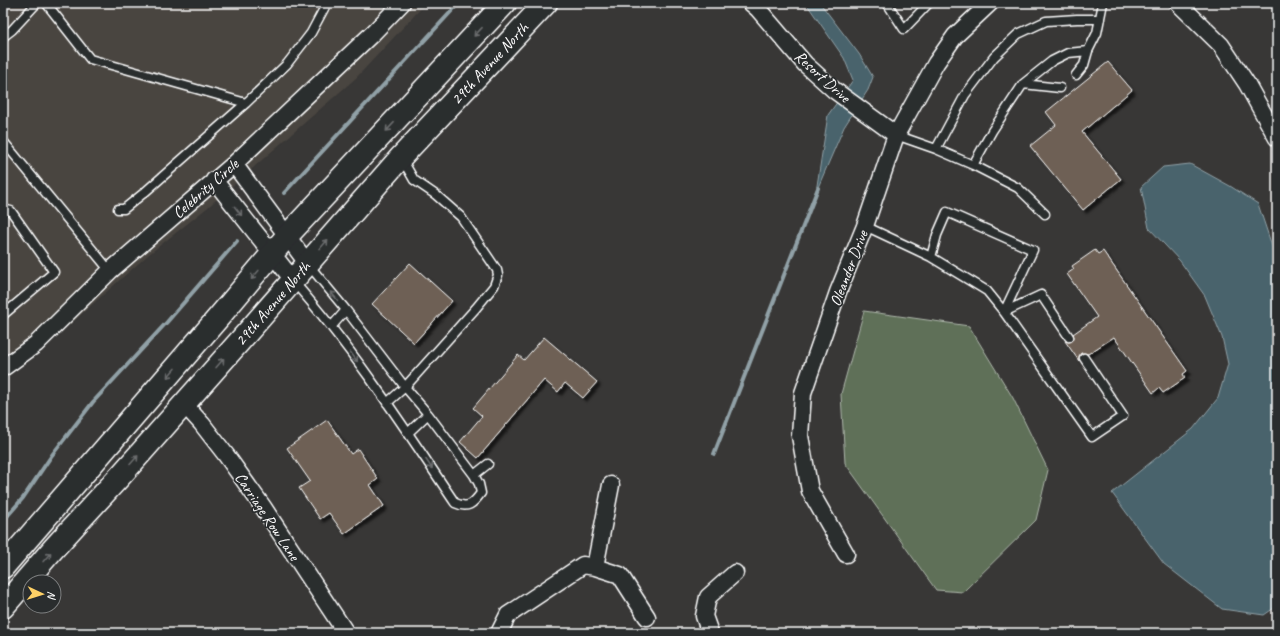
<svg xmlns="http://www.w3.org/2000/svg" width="1280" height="636" font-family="Caveat,sans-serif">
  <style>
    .built { fill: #48443f }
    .green { fill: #5f7059; stroke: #afb8ac }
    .water { fill: #48636c; stroke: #91a1a7 }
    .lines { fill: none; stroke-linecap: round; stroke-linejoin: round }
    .stream { stroke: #91a1a7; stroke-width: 4 }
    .building { fill: #6e6154; stroke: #fff; filter: url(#shadow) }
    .service-casing { stroke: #fff; stroke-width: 11 }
    .minor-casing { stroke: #fff; stroke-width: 19 }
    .secondary-casing { stroke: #fff; stroke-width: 25 }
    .service { stroke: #2a2d2e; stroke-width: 8 }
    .minor { stroke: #2a2d2e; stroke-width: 16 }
    .secondary { stroke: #2a2d2e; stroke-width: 22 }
    .oneway { stroke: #6a6c6d }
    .labels { text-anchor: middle; stroke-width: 3.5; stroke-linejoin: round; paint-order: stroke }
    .street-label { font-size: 16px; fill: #fff; stroke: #2a2d2e }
  </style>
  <defs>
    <filter id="shadow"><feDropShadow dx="3.5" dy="3.5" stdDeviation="1" flood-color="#0009"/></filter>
  </defs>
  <rect width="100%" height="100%" fill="#383736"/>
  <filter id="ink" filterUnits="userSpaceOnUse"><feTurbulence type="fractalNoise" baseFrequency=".025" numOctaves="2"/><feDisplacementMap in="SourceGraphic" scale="8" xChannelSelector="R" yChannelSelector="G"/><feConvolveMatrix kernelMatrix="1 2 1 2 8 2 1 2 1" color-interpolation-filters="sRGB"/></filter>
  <g filter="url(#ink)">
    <path class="built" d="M 3,3 L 426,3 L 356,78 L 207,208 L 148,255 L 68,326 L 3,379 Z"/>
    <path class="green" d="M 864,311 L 969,326 L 1013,398 L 1048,470 L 1036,520 L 963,592 L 936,590 L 845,463 L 841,394 Z"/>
    <path class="water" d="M 806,3 L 820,3 L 859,54 L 873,77 L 868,90 L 844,127 L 816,192 L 828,115 L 853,80 L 844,58 Z
      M 1190,164 L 1230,186 L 1258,204 L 1275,255 L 1277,257 L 1277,606 L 1264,615 L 1222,609 L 1164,564 L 1112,493 L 1193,429 L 1218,398 L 1228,364 L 1222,337 L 1205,296 L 1180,261 L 1149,228 L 1141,187 L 1163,167 Z"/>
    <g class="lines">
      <path class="stream" d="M 284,193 L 459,3
        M 714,454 L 818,188
        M 3,521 L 23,498 L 52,455 L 93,402 L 167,322 L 237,241"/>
    </g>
    <path class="building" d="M 1108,62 L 1132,90 L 1082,132 L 1121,179 L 1083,210 L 1030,146 L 1056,125 L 1046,112 Z
      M 1095,250 L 1098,254 L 1103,251 L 1187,371 L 1183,374 L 1185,378 L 1163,393 L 1159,388 L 1153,393 L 1114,337 L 1088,354 L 1084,353 L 1081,353 L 1079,356 L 1079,361 L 1065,341 L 1069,342 L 1072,341 L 1074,337 L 1073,334 L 1097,317 L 1067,274 L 1074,269 L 1072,266 Z
      M 410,263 L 452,301 L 414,343 L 372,304 Z
      M 544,337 L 597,382 L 583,398 L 565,383 L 558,392 L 544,380 L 478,458 L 460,442 L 482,416 L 473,408 L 518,355 L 524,360 Z
      M 327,420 L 351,454 L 358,449 L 378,479 L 370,485 L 384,506 L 344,534 L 329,513 L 320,519 L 299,488 L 310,481 L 287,448 Z"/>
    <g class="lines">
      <g class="service-casing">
        <path id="service" d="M 46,3 L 90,59 L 246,103
          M 887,3 L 904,29 L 929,3
          M 3,37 L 12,30 L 37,3
          M 1076,75 L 1084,65 L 1088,51
          M 1023,84 L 1060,88
          M 896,135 L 936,149 L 973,165 L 1018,188 L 1045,214
          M 3,141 L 110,271
          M 936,149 L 965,95 L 994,57 L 1018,34 L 1046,21 L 1077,19 L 1100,19
          M 973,165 L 992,131 L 1023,84 L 1052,61 L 1068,53 L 1088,51 L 1097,33 L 1103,3
          M 3,209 L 11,211 L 54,272 L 3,315
          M 118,209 L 124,209 L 145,192 L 246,103 L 287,64 L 311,33 L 327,3
          M 865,226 L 931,257 L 987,291 L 1004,312 L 1092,437 L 1123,416 L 1084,358
          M 931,257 L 937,235 L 947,212 L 1033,250 L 1004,312
          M 293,281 C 354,350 404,427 455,503 C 468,509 473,504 481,493 L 479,484 L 474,475 L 428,414 L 405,387 L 346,310 L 308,264
          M 1004,312 L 1041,295 L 1069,337
          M 332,326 L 346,310
          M 387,403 L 405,387 L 476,308 L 494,286 L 498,275 L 497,270 L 461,217 L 436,195 L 414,180 L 402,159
          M 408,433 L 428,414
          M 474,475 L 488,464"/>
      </g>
      <g class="minor-casing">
        <path id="minor" d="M 751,3 L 758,9 L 805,64 L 834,90 L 896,135
          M 1178,3 L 1221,45 L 1247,84 L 1277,138
          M 234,164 L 307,263
          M 214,180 L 293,280
          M 3,368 L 36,344 L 110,271 L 234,164 L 373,33 L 402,3
          M 184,404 L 202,424 L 226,455 L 263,507 L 346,633
          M 846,554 L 810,491 L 800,436 L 803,393 L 838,292 L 865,226 L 896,135 L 936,63 L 955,36 L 990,3
          M 595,567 L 611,485
          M 499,633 L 508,615 L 583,565 L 595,567 L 620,575 L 647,617
          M 710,633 L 704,616 L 708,597 L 735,573"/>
      </g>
      <g class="secondary-casing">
        <path id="secondary" d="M 3,567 L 218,318 L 287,236 L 505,3
          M 3,607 L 54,548 L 122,474 L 239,342 L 401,157 L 546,3"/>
      </g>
      <use href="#service" class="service"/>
      <use href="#minor" class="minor"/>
      <use href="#secondary" class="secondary"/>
    </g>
    <defs><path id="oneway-shaft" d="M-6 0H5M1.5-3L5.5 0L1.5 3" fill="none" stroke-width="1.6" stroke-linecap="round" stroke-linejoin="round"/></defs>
    <g class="oneway">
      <use href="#oneway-shaft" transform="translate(478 32) rotate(133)"/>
      <use href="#oneway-shaft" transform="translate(390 127) rotate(133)"/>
      <use href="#oneway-shaft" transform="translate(238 211) rotate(52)"/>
      <use href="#oneway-shaft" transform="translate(324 244) rotate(-49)"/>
      <use href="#oneway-shaft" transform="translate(255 275) rotate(130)"/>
      <use href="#oneway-shaft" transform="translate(334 296) rotate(-130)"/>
      <use href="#oneway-shaft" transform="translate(354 357) rotate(54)"/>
      <use href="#oneway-shaft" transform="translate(220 363) rotate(-49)"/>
      <use href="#oneway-shaft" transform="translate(171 373) rotate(131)"/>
      <use href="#oneway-shaft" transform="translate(134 460) rotate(-48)"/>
      <use href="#oneway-shaft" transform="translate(429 464) rotate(56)"/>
      <use href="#oneway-shaft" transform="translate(47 557) rotate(-49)"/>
    </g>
  </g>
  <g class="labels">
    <g class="street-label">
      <text transform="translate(489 63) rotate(-47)" y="6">29th Avenue North</text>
      <text transform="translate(823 76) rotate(42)" y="6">Resort Drive</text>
      <text transform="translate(205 188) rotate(-41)" y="6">Celebrity Circle</text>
      <text transform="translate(848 268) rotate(-69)" y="6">Oleander Drive</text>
      <text transform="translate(272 303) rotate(-49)" y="6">29th Avenue North</text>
      <text transform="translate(268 516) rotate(56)" y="6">Carriage Row Lane</text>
    </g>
  </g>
  <rect width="1280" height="636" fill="none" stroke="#2a2d2e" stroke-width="16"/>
  <rect x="8" y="8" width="1264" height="620" fill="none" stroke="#fff" stroke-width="1.5" filter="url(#ink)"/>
  <g transform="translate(42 594) rotate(94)"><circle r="19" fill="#2a2d2e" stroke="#7f8182"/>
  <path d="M0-3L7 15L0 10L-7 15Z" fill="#ffd166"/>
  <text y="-6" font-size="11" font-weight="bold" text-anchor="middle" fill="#ffffff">N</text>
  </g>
</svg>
